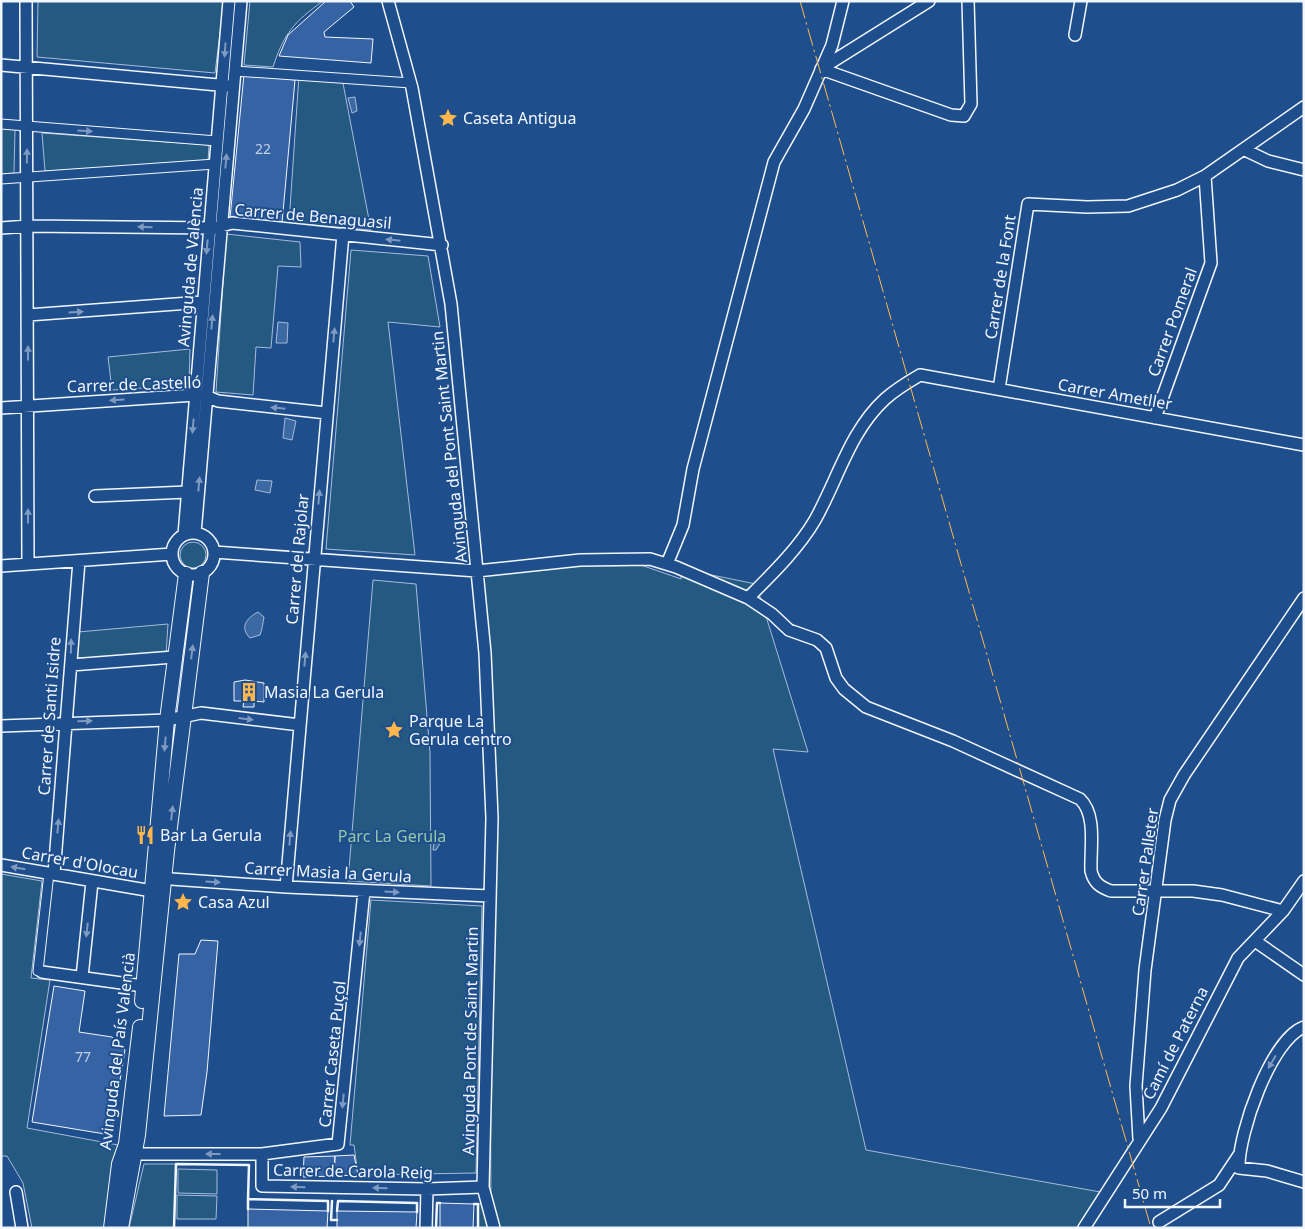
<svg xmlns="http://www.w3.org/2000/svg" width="1305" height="1229" font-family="'Noto Sans',sans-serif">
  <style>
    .green { fill: #245a82; stroke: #a8bbd7 }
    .water { fill: #3b69a3; stroke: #a8bbd7 }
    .building { fill: #3563a3; stroke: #f2f6ff }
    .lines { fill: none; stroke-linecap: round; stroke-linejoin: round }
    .pedestrian-casing { stroke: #f2f6ff; stroke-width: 11 }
    .minor-casing { stroke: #f2f6ff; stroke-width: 14 }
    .tertiary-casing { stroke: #f2f6ff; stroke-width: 16 }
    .pedestrian { stroke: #1f4e8c; stroke-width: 9 }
    .minor { stroke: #1f4e8c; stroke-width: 11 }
    .tertiary { stroke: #1f4e8c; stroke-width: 14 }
    .wall { stroke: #f2f6ff; stroke-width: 2.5 }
    .power { stroke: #ffb74d; stroke-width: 1; stroke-dasharray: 18 4 2.5 4; stroke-linecap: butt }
    .oneway { fill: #7e9ac0 }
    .labels { text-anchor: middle; stroke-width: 4; stroke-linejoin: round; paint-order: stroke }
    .number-label { font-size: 14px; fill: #c3d1e8 }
    .poi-label { font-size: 16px; fill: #f2f6ff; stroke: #1f4e8c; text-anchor: start }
    .street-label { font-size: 16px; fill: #f2f6ff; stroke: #1f4e8c }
    .park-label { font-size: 16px; fill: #97c8a6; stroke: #1f4e8c }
  </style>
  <rect width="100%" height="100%" fill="#1f4e8c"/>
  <path class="green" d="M 38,1 L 224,1 L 215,73 L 37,57 Z
    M 250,1 L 323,1 C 294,22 284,33 273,67 L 244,65 Z
    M 299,75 L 342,78 L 371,230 L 289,223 Z
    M 1,128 L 15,129 L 14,173 L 1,174 Z
    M 42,133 L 209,145 L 208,161 L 45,171 Z
    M 226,234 L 300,242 L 301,267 L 278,266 L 271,348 L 256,347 L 253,395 L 216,392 Z
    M 351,250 L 428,256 L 440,327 L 388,322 L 415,555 L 326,549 Z
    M 190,349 L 189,385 L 112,390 L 108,357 Z
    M180 555a13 13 0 1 1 26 0a13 13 0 1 1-26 0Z
    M 621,558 L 681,579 L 682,569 L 756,584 L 808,752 L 773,749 L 866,1150 L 1106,1193 L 1080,1228 L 491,1228 L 490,896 L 477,571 Z
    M 188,578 L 196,580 L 179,703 L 173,702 Z
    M 373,580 L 416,584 L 430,753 L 431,886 L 348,881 Z
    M 168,624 L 166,655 L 77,658 L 78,632 Z
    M 1,874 L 42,881 L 31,978 L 50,980 L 27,1128 L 118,1145 L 107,1228 L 32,1228 L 23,1183 L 7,1156 L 1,1156 Z
    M 371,900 L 482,906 L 476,1173 L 358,1175 L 354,1145 L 350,1145 Z
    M 144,1164 L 176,1164 L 174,1228 L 129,1228 Z
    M 178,1169 L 217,1170 L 217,1194 L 178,1193 Z
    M 177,1195 L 217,1196 L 216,1219 L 177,1219 Z
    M 478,1204 L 485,1204 L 489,1228 L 478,1228 Z"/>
  <path class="water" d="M 355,97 L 357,111 L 352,113 L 348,98 Z
    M 278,322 L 288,323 L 287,343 L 276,343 Z
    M 285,418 L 296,421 L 292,440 L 283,438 Z
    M 257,480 L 272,481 L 270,493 L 255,490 Z
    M 258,612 L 264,617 C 263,622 262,631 260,635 L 250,638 C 239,627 247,618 258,612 Z
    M 439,832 L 444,837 L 436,850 L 433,850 L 435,833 Z"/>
  <path class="building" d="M 326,1 L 350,1 L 354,7 L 324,32 L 325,37 L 373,39 L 371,63 L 279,56 L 288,35 Z
    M 244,74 L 295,80 L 282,223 L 230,218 Z
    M 245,680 L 264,683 L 264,702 L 254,701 L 254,707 L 243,707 L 244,701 L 234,701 L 234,682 Z
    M 201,940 L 218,941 L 207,1072 L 201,1115 L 164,1116 L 179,954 L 195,954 Z
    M 54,986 L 85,991 L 79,1032 L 112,1037 L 125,1050 L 111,1135 L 32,1122 Z
    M 354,1155 L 358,1175 L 334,1176 L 335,1156 Z
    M 335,1156 L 334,1176 L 303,1177 L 304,1157 Z
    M 440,1203 L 474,1204 L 473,1228 L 440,1228 Z
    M 248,1209 L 328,1211 L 327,1228 L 248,1228 Z
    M 337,1211 L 417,1212 L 416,1228 L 337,1228 Z"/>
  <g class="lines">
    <g class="pedestrian-casing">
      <path id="pedestrian" d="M 235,71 L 411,83
        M 1,124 L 217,141
        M 1,179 L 215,164
        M 42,972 L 38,971 L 49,873"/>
    </g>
    <g class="minor-casing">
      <path id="minor" d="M 26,1 L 28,564
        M 388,1 L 412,88 L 451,304 L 485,653 L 492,818 L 483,1187 L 494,1228
        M 1075,35 L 1081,1
        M 1,65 L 229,86
        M 822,68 L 929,1
        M 821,69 L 951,115 L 964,116 L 971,104 L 968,1
        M 1245,150 L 1268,161 L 1304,170
        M 1,228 L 28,226 L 214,228 L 232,223 L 442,245
        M 28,315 L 203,302
        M 999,389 L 1028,204 L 1087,207 L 1128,206 L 1177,190 L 1205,176 L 1304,107
        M 1,408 L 195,395 L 206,396 L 218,401 L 327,413
        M 1155,418 L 1211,263 L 1205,176
        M 95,496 L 187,492
        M 195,533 L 241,1
        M172 554a21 21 0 1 1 42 0a21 21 0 1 1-42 0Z
        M 184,535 L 229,1
        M 214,552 L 477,571 L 580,560 L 650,559 L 676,567 L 748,598 L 772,614 L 789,630 L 817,640 L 826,648 L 836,678 L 844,689 L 866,707 L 953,741 L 1080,799 C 1097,815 1090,848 1091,871 C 1094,883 1100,887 1111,891 L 1193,891 L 1222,895 L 1283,911
        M 667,564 L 683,525 L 693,469 L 774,162 L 804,109 L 832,45 L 843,1
        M 1,566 L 172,554
        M 748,598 C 771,575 798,549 815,520 C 838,479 850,431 885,399 C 896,389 908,382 920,375 L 1304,445
        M 71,665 L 174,657
        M 1,726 L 167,720 L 201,713 L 300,725
        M 1,865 L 152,891
        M 54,874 L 79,561
        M 157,878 L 286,887 L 490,896
        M 286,887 L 343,234
        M 1255,941 L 1304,975
        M 42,972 L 143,986
        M 82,977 L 92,882
        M 1304,1027 C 1271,1039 1238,1134 1239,1168 L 1267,1171 L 1304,1182
        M 1139,1139 L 1136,1086 L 1145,970 L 1165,820 L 1170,800 L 1184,775 L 1304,598
        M 134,1154 L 262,1154 L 338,1144 L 364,891
        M 262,1154 L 262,1186 L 427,1189 L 483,1187
        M 16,1192 L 22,1228
        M 1159,1222 L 1219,1185 L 1239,1155
        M 426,1228 L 427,1189
        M 1084,1228 L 1161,1108 L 1238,958 L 1283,911 L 1304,881"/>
    </g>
    <g class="tertiary-casing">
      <path id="tertiary" d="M 142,1001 L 167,720 L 186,574
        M 111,1228 L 119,1164 L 126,1144 L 140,1027
        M 121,1228 L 138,1135 L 167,851 L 202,573"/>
    </g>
    <use href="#pedestrian" class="pedestrian"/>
    <use href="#minor" class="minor"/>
    <use href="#tertiary" class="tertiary"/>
    <path class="wall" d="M 332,1201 L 331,1220 L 337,1220
      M 474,1204 L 478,1204 L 478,1228
      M 248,1209 L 248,1199 L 328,1201 L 328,1211
      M 337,1211 L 338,1201 L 417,1203 L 417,1212
      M 174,1228 L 176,1164 L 249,1165 L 248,1199
      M 436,1228 L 437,1203 L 440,1203"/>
    <path class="power" d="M 800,1 L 1151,1228"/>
  </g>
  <defs><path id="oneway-solid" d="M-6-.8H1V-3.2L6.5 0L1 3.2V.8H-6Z" transform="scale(1.25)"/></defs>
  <g class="oneway">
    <use href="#oneway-solid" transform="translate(225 50) rotate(94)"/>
    <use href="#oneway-solid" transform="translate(85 131) rotate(4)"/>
    <use href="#oneway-solid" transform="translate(27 156) rotate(-89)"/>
    <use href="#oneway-solid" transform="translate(226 161) rotate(-85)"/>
    <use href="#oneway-solid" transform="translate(145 227) rotate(-179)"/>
    <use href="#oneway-solid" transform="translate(393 240) rotate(-174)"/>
    <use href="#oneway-solid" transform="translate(207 247) rotate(95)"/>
    <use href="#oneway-solid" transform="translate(76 312) rotate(-4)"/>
    <use href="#oneway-solid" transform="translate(212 322) rotate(-85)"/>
    <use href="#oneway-solid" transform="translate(334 335) rotate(-85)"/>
    <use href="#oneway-solid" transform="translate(28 353) rotate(-90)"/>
    <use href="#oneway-solid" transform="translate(117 400) rotate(177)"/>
    <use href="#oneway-solid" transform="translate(278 408) rotate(-174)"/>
    <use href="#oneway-solid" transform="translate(193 426) rotate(95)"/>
    <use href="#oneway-solid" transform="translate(199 484) rotate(-85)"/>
    <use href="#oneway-solid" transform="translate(319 497) rotate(-85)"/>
    <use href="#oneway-solid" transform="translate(28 516) rotate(-90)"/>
    <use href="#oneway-solid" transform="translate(71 646) rotate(-89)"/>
    <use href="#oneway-solid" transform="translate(192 652) rotate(-83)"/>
    <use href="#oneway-solid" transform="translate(305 659) rotate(-85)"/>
    <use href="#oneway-solid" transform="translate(246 719) rotate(7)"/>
    <use href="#oneway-solid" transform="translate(85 721) rotate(-1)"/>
    <use href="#oneway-solid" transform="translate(165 744) rotate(95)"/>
    <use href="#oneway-solid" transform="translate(172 813) rotate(-83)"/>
    <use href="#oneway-solid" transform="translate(58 826) rotate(-85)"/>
    <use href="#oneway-solid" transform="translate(290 838) rotate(-85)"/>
    <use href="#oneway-solid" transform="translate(18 868) rotate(-170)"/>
    <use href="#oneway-solid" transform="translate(213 882) rotate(4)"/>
    <use href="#oneway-solid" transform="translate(392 892) rotate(3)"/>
    <use href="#oneway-solid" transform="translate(87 930) rotate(96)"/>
    <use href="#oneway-solid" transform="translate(360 939) rotate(96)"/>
    <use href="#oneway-solid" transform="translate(1272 1062) rotate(121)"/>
    <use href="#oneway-solid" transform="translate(343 1101) rotate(96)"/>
    <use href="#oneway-solid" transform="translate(213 1154) rotate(-180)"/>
    <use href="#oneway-solid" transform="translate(298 1187) rotate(-179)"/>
    <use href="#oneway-solid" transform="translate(380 1188) rotate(-179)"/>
  </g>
  <defs>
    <g id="sight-bare" transform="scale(1.5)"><path d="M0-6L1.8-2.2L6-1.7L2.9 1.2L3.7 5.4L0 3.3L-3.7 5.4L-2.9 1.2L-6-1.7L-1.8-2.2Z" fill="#ffb74d" stroke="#1f4e8c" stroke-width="2.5" paint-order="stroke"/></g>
    <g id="building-bare" transform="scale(1.5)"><path d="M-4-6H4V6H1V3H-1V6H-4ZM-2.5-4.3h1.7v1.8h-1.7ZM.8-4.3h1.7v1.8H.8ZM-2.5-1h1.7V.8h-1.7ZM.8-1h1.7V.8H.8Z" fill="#ffb74d" stroke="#1f4e8c" stroke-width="2.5" paint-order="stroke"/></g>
    <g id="restaurant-bare" transform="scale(1.5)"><path d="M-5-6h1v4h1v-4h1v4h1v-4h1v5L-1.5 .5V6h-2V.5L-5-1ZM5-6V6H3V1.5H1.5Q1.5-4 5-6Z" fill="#ffb74d" stroke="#1f4e8c" stroke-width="2.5" paint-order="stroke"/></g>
  </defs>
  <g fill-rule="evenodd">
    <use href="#sight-bare" x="448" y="118"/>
    <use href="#building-bare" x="249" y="692"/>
    <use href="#sight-bare" x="394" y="730"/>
    <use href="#restaurant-bare" x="145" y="835"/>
    <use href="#sight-bare" x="183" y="902"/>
  </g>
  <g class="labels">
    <g class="number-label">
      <text x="263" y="154">22</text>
      <text x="83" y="1062">77</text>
    </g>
    <g class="poi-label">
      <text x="463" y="124">Caseta Antigua</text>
      <text x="264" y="698">Masia La Gerula</text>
      <text x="409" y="727">Parque La<tspan x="409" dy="18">Gerula centro</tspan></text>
      <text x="160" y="841">Bar La Gerula</text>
      <text x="198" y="908">Casa Azul</text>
    </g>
    <g class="street-label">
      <text transform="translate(313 216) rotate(5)" y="6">Carrer de Benaguasil</text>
      <text transform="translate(190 267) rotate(-85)" y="6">Avinguda de València</text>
      <text transform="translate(1000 277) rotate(-81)" y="6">Carrer de la Font</text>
      <text transform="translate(1172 322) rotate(-70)" y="6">Carrer Pomeral</text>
      <text transform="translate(134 384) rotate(-2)" y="6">Carrer de Castelló</text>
      <text transform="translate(1115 394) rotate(10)" y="6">Carrer Ametller</text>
      <text transform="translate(449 447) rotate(-96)" y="6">Avinguda del Pont Saint Martin</text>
      <text transform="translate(297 559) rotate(-85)" y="6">Carrer del Rajolar</text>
      <text transform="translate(49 716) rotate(-86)" y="6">Carrer de Santi Isidre</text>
      <text transform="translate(80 862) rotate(10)" y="6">Carrer d'Olocau</text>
      <text transform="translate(1145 862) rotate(-82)" y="6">Carrer Palleter</text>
      <text transform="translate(328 872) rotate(3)" y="6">Carrer Masia la Gerula</text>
      <text transform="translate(470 1041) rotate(-89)" y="6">Avinguda Pont de Saint Martin</text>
      <text transform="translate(1175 1043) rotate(-63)" y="6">Camí de Paterna</text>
      <text transform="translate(117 1051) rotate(-83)" y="6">Avinguda del País Valencià</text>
      <text transform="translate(332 1054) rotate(-84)" y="6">Carrer Caseta Puçol</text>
      <text transform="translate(353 1171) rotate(1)" y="6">Carrer de Carola Reig</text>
    </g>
    <g class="park-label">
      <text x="392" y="842">Parc La Gerula</text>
    </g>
  </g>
  <rect width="1305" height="1229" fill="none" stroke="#f2f6ff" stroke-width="5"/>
  <path d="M1125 1199v8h95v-8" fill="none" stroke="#f2f6ff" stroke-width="2.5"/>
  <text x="1132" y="1199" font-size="15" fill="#f2f6ff" stroke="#1f4e8c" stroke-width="4" paint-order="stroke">50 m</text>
</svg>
